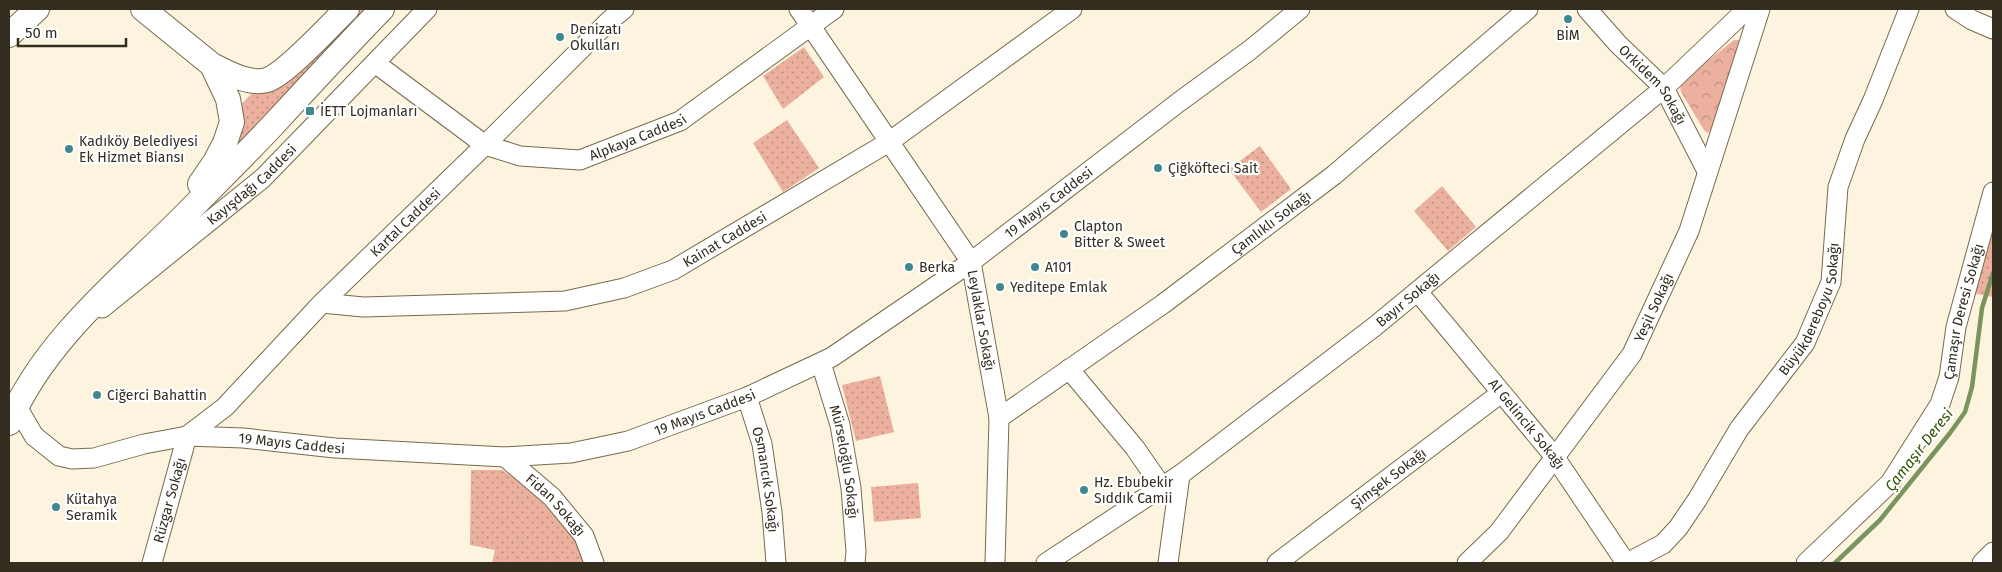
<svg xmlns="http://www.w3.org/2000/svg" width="2002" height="572" font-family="'Fira Sans',sans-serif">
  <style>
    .grass { fill: url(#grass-dots) }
    .park { fill: url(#park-crowns) }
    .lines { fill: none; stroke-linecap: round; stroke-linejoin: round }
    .stream { stroke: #79945c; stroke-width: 4.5 }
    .minor-casing { stroke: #786a4c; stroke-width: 21 }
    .major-casing { stroke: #786a4c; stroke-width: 26 }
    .minor { stroke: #fff; stroke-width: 19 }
    .major { stroke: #fff; stroke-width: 24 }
    .poi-dot { fill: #41888e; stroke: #fff; stroke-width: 2 }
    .labels { text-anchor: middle; stroke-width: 4.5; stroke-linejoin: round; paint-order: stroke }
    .poi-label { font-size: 14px; fill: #342e21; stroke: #fff; text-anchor: start }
    .street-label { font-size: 14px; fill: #342e21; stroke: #fff }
    .water-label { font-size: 15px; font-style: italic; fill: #2f5400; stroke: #fff }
  </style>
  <defs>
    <pattern id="grass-dots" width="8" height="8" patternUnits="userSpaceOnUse" patternTransform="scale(1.25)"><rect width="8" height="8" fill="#ebb19e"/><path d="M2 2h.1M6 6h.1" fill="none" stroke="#bf9080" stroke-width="1.8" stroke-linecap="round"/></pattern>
    <pattern id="park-crowns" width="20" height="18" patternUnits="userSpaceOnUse" patternTransform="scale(1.25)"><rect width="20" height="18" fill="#ebb19e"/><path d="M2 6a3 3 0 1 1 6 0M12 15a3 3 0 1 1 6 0" fill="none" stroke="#bf9080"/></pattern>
  </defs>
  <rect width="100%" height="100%" fill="#fdf4df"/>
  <path class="grass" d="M 360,9 L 368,9 L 292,86 L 240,144 L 238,108 L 257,88 L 290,78 Z
    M 804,47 L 824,77 L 783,109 L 763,76 Z
    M 787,120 L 819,168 L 783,192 L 753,143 Z
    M 1260,146 L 1291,189 L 1261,212 L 1229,169 Z
    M 1442,186 L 1476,227 L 1448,251 L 1414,211 Z
    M 1993,222 L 1993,297 L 1972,293 Z
    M 880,376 L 894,432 L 856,441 L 842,385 Z
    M 471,470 L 502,470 L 527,486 L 579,542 L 583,563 L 492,563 L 495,550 L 470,545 Z
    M 918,483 L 921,518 L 874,522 L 871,487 Z"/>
  <path class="park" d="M 1734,40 L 1740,40 L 1741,47 L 1711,131 L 1707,133 L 1704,130 L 1681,92 L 1680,86 L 1683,80 Z"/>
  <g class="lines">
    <path class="stream" d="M 1835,563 L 1880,520 L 1950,433 L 1965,412 L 1972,387 L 1982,308 L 1993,273"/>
    <g class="minor-casing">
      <g id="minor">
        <path id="s1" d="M 799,9 L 971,262 L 999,418 L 995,563"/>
        <path id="s2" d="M 1587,9 L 1618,44 L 1664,88 L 1707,171"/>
        <path d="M 1955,9 L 1972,20 L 1993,29"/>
        <path id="s3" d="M 375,63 L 485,145 L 520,156 L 580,160 L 680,121 L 834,9"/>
        <path id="s4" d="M 1418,292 L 1554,456 L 1626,563"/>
        <path id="s5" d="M 322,303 L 363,307 L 565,301 L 624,288 L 673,270 L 889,142 L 1072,9"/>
        <path id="s6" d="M 102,308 L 263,178 L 427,9"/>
        <path id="s7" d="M 821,363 L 840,425 L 851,488 L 856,551 L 855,563"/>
        <path d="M 1069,369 L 1135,448 L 1162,487"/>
        <path id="s8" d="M 747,397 L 762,444 L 772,512 L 776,563"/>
        <path id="s9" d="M 16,405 L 34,436 L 59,456 L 72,459 L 94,458 L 144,444 L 187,436 L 243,438 L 335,448 L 505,457 L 571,453 L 628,441 L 747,397 L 832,357 L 971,262 L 1179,102 L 1250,50 L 1300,9"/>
        <path id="s10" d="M 999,418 L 1163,304 L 1334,175 L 1528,9"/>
        <path id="s11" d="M 187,436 L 225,407 L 322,303 L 485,145 L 609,21 L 624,9"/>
        <path id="s12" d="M 505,457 L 552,497 L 584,536 L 594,563"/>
        <path id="s13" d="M 152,563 L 187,436"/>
        <path id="s14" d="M 1046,563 L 1180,475 L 1374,327 L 1664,88 L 1747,9"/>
        <path d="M 1168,563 L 1180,475"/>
        <path id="s15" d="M 1277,563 L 1501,393"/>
        <path id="s16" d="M 1467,563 L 1499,532 L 1632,354 L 1689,231 L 1760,9"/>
        <path id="s17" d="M 1627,563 L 1663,544 L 1678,528 L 1697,500 L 1739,429 L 1805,343 L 1831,282 L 1838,187 L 1855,139 L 1873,100 L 1909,9"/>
        <path id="s18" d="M 1806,563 L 1890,483 L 1940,404 L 1949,377 L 1956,327 L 1993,192"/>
        <path d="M 1982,563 L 1993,552"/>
      </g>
    </g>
    <g class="major-casing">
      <path id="major" d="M 143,9 L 212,65 L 228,99 L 232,122 L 225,143 L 215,162 L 200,184
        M 9,35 L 37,9
        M 212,65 C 228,73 249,85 267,80 C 286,74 330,25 347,9
        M 9,423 C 45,338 125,276 189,211 C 217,182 246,154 273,125 C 309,86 345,47 382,9"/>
    </g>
    <use href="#minor" class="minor"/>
    <use href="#major" class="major"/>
  </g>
  <g class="poi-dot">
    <circle cx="1568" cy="19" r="5"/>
    <circle cx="560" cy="37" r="5"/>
    <rect x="305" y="106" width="10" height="10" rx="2.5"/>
    <circle cx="69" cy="149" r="5"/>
    <circle cx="1158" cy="168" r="5"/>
    <circle cx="1064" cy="234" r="5"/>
    <circle cx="909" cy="267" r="5"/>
    <circle cx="1035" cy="267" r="5"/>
    <circle cx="1000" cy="287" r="5"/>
    <circle cx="97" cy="395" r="5"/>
    <circle cx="1084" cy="490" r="5"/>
    <circle cx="56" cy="507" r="5"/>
  </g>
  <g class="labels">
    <g class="poi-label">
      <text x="570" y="34">Denizatı<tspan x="570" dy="16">Okulları</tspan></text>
      <text x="1568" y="40" text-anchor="middle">BİM</text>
      <text x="320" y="116">İETT Lojmanları</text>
      <text x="79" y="146">Kadıköy Belediyesi<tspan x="79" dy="16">Ek Hizmet Biansı</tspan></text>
      <text x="1168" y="173">Çiğköfteci Sait</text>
      <text x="1074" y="231">Clapton<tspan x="1074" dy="16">Bitter &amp; Sweet</tspan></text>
      <text x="919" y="272">Berka</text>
      <text x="1045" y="272">A101</text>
      <text x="1010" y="292">Yeditepe Emlak</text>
      <text x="107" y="400">Ciğerci Bahattin</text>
      <text x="1094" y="487">Hz. Ebubekir<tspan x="1094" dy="16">Sıddık Camii</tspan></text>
      <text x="66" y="504">Kütahya<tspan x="66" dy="16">Seramik</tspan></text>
    </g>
    <g class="street-label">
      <text dy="5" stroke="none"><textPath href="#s2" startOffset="101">Orkidem Sokağı</textPath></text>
      <text dy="5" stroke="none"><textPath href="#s3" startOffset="296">Alpkaya Caddesi</textPath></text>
      <text dy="5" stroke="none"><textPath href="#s6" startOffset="194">Kayışdağı Caddesi</textPath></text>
      <text dy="5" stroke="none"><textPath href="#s9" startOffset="1129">19 Mayıs Caddesi</textPath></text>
      <text dy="5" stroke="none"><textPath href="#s11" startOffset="306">Kartal Caddesi</textPath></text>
      <text dy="5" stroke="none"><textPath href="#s10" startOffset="335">Çamlıklı Sokağı</textPath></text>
      <text dy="5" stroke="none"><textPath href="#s5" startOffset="416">Kainat Caddesi</textPath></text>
      <text dy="5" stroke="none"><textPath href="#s14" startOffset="448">Bayır Sokağı</textPath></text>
      <text dy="5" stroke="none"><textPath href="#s16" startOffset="318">Yeşil Sokağı</textPath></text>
      <text dy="5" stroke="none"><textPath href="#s17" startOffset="321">Büyükdereboyu Sokağı</textPath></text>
      <text dy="5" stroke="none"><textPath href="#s18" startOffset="305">Çamaşır Deresi Sokağı</textPath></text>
      <text dy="5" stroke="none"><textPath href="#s1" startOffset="365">Leylaklar Sokağı</textPath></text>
      <text dy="5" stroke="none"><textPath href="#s9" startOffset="724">19 Mayıs Caddesi</textPath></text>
      <text dy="5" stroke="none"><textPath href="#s4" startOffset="171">Al Gelincik Sokağı</textPath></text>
      <text dy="5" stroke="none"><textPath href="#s9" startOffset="304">19 Mayıs Caddesi</textPath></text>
      <text dy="5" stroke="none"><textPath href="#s7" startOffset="102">Mürseloğlu Sokağı</textPath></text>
      <text dy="5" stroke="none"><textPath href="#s15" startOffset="140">Şimşek Sokağı</textPath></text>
      <text dy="5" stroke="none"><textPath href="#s8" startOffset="85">Osmancık Sokağı</textPath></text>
      <text dy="5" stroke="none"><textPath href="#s13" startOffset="65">Rüzgar Sokağı</textPath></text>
      <text dy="5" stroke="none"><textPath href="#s12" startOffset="70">Fidan Sokağı</textPath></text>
    </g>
    <g class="water-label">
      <text transform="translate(1919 450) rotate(-52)" y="5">Çamaşır Deresi</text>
    </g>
  </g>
  <rect width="2002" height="572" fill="none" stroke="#342e21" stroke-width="20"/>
  <path d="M18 38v8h108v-8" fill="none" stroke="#342e21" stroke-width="2.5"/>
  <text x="25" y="38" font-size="15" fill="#342e21" stroke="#ffffff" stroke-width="4" paint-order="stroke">50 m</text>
</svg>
